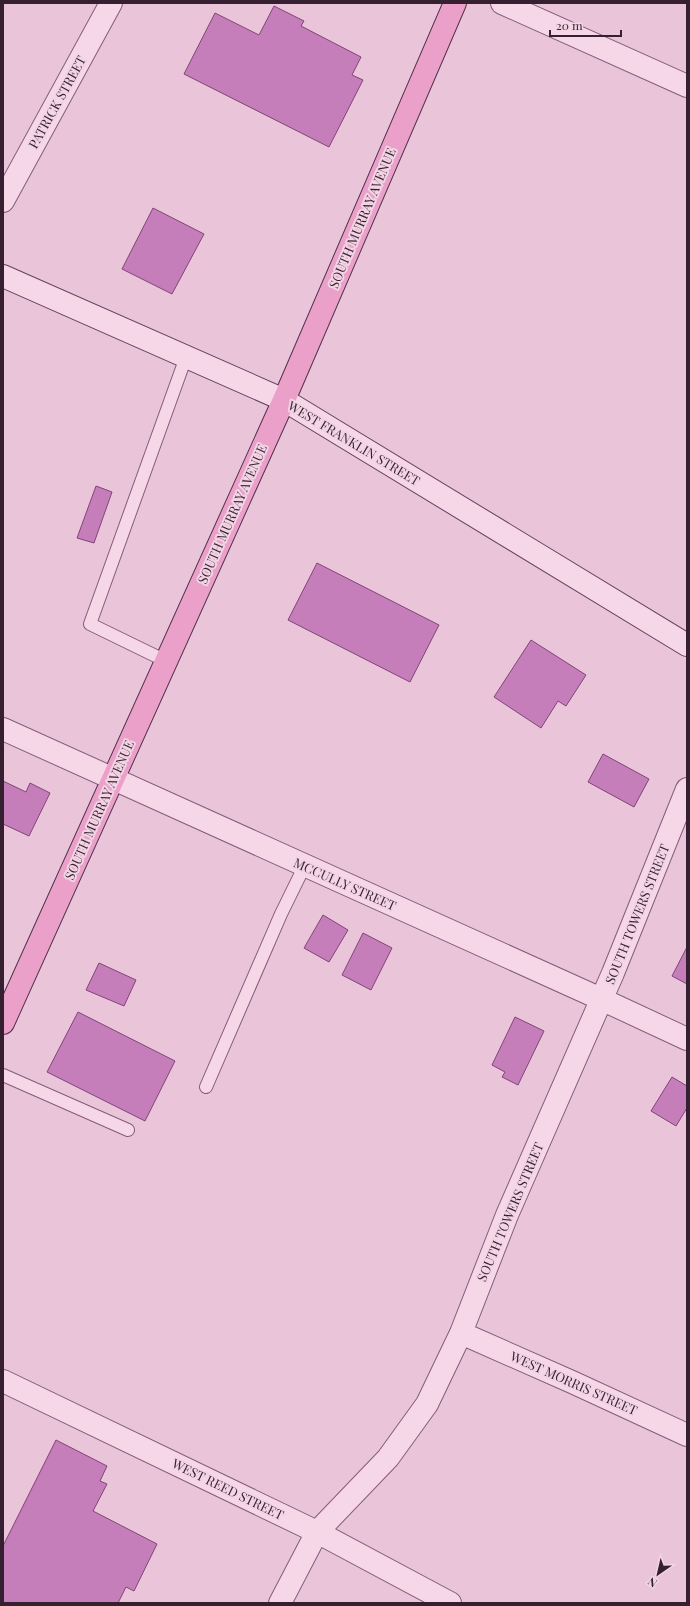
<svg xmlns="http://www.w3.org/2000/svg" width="690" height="1606" font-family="'Playfair Display',serif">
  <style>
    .building { fill: #c67eba; stroke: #814478 }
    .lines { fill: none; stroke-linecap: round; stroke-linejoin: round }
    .lane-casing { stroke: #845c79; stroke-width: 14 }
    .street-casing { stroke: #845c79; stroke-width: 24 }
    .secondary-casing { stroke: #66405c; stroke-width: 24 }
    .primary-casing { stroke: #52304b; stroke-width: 24 }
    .lane { stroke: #f6d7e8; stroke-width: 12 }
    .street { stroke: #f6d7e8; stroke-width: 22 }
    .secondary { stroke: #f6d7e8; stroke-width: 22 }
    .primary { stroke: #eba0ca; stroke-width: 22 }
    .labels { text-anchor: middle; stroke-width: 4; stroke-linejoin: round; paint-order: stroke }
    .street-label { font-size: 13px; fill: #351f30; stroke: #f2d4e4 }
  </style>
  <rect width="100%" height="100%" fill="#eac5da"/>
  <path class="building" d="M 274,6 L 304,21 L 301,26 L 361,57 L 352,75 L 363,80 L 329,147 L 184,74 L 215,13 L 259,35 Z
    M 153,208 L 204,234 L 172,294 L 122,269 Z
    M 96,486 L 112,492 L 94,543 L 77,538 Z
    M 317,563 L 439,625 L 410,682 L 288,620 Z
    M 531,640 L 586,675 L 566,706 L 558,701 L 541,728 L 494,697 Z
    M 603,754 L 649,779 L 634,807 L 588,782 Z
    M 3,781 L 26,792 L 30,783 L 50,793 L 29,836 L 3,824 Z
    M 323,915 L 348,930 L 329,962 L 304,948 Z
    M 363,933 L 392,948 L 371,990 L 342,975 Z
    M 687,947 L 687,984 L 672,976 Z
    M 99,963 L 136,980 L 124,1006 L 86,990 Z
    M 78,1012 L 175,1061 L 145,1121 L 47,1072 Z
    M 515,1017 L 544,1031 L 518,1085 L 502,1077 L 505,1072 L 492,1065 Z
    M 672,1077 L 687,1086 L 687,1108 L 676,1126 L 651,1111 Z
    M 56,1440 L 107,1466 L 100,1481 L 107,1484 L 93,1511 L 157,1544 L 134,1591 L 126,1587 L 118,1603 L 3,1603 L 3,1546 Z"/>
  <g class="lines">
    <g class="lane-casing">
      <path id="lane" d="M 166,661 L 90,624 L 186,357
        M 3,1075 L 128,1130
        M 206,1087 L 281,914 L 305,865"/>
    </g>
    <g class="street-casing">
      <path id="street" d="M 502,3 L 687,86
        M 3,201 L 111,3
        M 3,729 L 601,999 L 687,1039
        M 461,1333 L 572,1382 L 687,1435
        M 3,1381 L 317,1532 L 450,1603
        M 280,1603 L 317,1532 L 388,1458 L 427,1404 L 461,1333 L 507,1215 L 613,973 L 687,789"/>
    </g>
    <g class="secondary-casing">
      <path id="secondary" d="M 3,276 L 284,400 L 687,645"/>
    </g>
    <g class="primary-casing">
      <path id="primary" d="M 3,1023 L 284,400 L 455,3"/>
    </g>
    <use href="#lane" class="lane"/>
    <use href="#street" class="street"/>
    <use href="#secondary" class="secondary"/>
    <use href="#primary" class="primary"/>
  </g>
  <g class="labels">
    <g class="street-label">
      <text transform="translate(57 102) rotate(-61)" y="5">PATRICK STREET</text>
      <text transform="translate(362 218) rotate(-67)" y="5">SOUTH MURRAY AVENUE</text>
      <text transform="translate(354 443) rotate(31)" y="5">WEST FRANKLIN STREET</text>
      <text transform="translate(232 514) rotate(-66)" y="5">SOUTH MURRAY AVENUE</text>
      <text transform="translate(99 810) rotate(-66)" y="5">SOUTH MURRAY AVENUE</text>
      <text transform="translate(345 884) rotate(24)" y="5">MCCULLY STREET</text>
      <text transform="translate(637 914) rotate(-68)" y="5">SOUTH TOWERS STREET</text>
      <text transform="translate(510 1212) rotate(-67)" y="5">SOUTH TOWERS STREET</text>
      <text transform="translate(574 1383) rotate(24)" y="5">WEST MORRIS STREET</text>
      <text transform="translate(228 1489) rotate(26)" y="5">WEST REED STREET</text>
    </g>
  </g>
  <rect width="690" height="1606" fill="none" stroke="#351f30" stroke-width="8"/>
  <g transform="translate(658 1574) rotate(214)" stroke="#f2d4e4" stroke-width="3" paint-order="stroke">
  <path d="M0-3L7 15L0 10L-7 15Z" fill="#351f30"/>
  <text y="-6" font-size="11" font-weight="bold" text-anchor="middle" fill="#351f30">N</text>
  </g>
  <path d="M550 30v6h71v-6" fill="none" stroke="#351f30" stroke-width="2"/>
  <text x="556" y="30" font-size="12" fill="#351f30" stroke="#f2d4e4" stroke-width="3" paint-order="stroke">20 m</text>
</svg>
